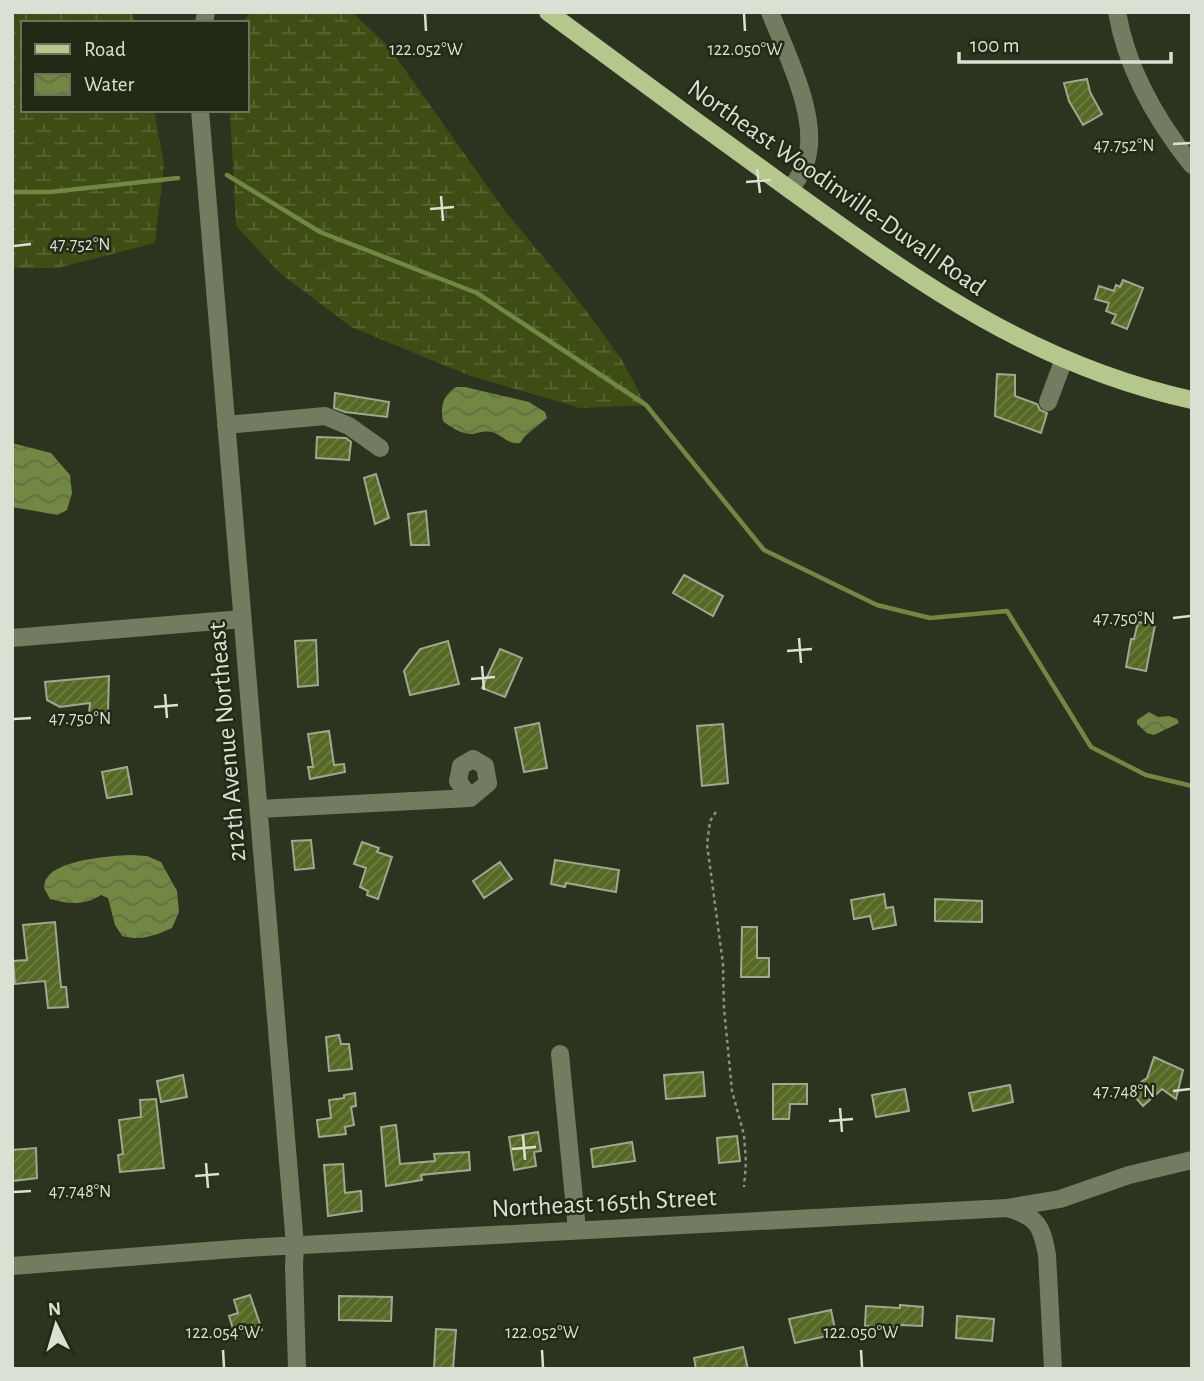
<svg xmlns="http://www.w3.org/2000/svg" width="1204" height="1381" font-family="'Alegreya Sans',sans-serif">
  <style>
    .wetland { fill: url(#wetland-marsh) }
    .water { fill: url(#water-waves) }
    .lines { fill: none; stroke-linecap: round; stroke-linejoin: round }
    .stream { stroke: #718743; stroke-width: 4.5 }
    .building { fill: url(#building-hatch); stroke: #9fa890; stroke-width: 2 }
    .path { stroke: #8b9181; stroke-width: 2.5; stroke-dasharray: 3.5 3.5; stroke-linecap: butt }
    .minor { stroke: #727c60; stroke-width: 18 }
    .major { stroke: #b4c88d; stroke-width: 18 }
    .ticks { fill: none; stroke: #dbe0d4; stroke-width: 2.5 }
    .labels { text-anchor: middle; stroke-width: 5; stroke-linejoin: round; paint-order: stroke }
    .street-label { font-size: 26px; fill: #dbe0d4; stroke: #222915 }
    .ticks-label { font-size: 18px; text-anchor: middle; fill: #dbe0d4; stroke: #222915; stroke-width: 5; stroke-linejoin: round; paint-order: stroke }
  </style>
  <defs>
    <pattern id="wetland-marsh" width="20" height="14" patternUnits="userSpaceOnUse" patternTransform="scale(1.75)"><rect width="20" height="14" fill="#3d4d14"/><path d="M1 5h8M5 5V1M11 12h8M15 12V8" fill="none" stroke="#586635"/></pattern>
    <pattern id="water-waves" width="16" height="10" patternUnits="userSpaceOnUse" patternTransform="scale(1.75)"><rect width="16" height="10" fill="#718743"/><path d="M0 5q4-4 8 0t8 0" fill="none" stroke="#616f42"/></pattern>
    <pattern id="building-hatch" width="6" height="6" patternUnits="userSpaceOnUse" patternTransform="scale(1.75)"><rect width="6" height="6" fill="#556925"/><path d="M-1 1l2-2M0 6l6-6M5 7l2-2" fill="none" stroke="#6d7e44"/></pattern>
  </defs>
  <rect width="100%" height="100%" fill="#2c331f"/>
  <path class="wetland" d="M 12,12 L 132,12 L 135,23 L 23,23 L 23,110 L 154,110 L 164,165 L 155,243 L 58,268 L 12,268 Z
    M 250,12 L 352,12 L 388,46 L 505,211 L 570,289 L 622,360 L 646,405 L 580,408 L 468,375 L 351,327 L 281,274 L 236,226 L 230,110 L 247,110 L 247,23 L 243,23 Z"/>
  <path class="water" d="M 456,387 L 465,387 L 529,402 L 545,412 L 547,418 L 525,436 L 520,443 C 509,445 504,437 495,433 C 486,430 481,432 473,434 C 463,435 450,427 443,421 C 440,406 443,396 456,387 Z
    M 12,443 L 51,453 L 70,475 L 72,493 L 67,510 L 58,515 L 12,507 Z
    M 1149,712 L 1158,717 L 1169,716 L 1177,719 L 1179,723 L 1154,735 L 1147,733 L 1137,724 L 1137,720 Z
    M 131,855 L 147,856 L 161,862 L 177,891 L 179,912 L 172,928 C 154,936 142,941 122,936 L 115,925 L 108,898 L 101,895 C 84,906 69,904 50,899 L 44,888 C 44,886 45,879 47,878 C 59,859 111,856 131,855 Z"/>
  <g class="lines">
    <path class="stream" d="M 227,175 L 320,232 L 477,293 L 646,405 L 764,550 L 877,605 L 930,618 L 1007,611 L 1091,747 L 1146,775 L 1192,786
      M 12,192 L 50,192 L 178,178"/>
  </g>
  <path class="building" d="M 1087,79 L 1090,92 L 1102,114 L 1083,125 L 1069,101 L 1064,83 Z
    M 1123,280 L 1143,288 L 1127,329 L 1112,323 L 1116,315 L 1106,311 L 1109,303 L 1095,299 L 1099,286 L 1114,291 L 1116,285 L 1120,287 Z
    M 997,374 L 1015,375 L 1015,396 L 1037,404 L 1040,410 L 1047,413 L 1041,433 L 995,416 Z
    M 335,393 L 389,402 L 387,417 L 345,412 L 334,408 Z
    M 317,437 L 346,438 L 351,442 L 349,460 L 316,458 Z
    M 376,474 L 389,518 L 375,524 L 364,478 Z
    M 426,511 L 429,545 L 411,545 L 408,514 Z
    M 684,575 L 723,596 L 713,616 L 673,593 Z
    M 1138,622 L 1155,625 L 1146,671 L 1126,667 L 1131,639 L 1134,639 Z
    M 316,640 L 318,685 L 298,687 L 295,641 Z
    M 448,641 L 459,684 L 410,695 L 404,671 L 420,649 Z
    M 500,649 L 522,658 L 505,697 L 482,688 Z
    M 109,676 L 108,712 L 89,713 L 90,703 L 60,707 L 47,700 L 45,682 Z
    M 539,723 L 547,768 L 524,772 L 515,728 Z
    M 723,724 L 728,783 L 702,786 L 697,726 Z
    M 329,731 L 334,765 L 344,764 L 345,772 L 310,779 L 308,767 L 313,767 L 308,734 Z
    M 127,767 L 132,794 L 107,798 L 102,772 Z
    M 311,840 L 314,868 L 295,870 L 292,841 Z
    M 362,842 L 379,848 L 377,852 L 392,857 L 378,899 L 367,895 L 368,891 L 360,887 L 366,868 L 354,864 Z
    M 555,860 L 619,870 L 616,892 L 566,883 L 565,887 L 551,884 Z
    M 500,862 L 512,879 L 484,898 L 473,881 Z
    M 884,894 L 886,908 L 893,907 L 896,925 L 873,929 L 870,916 L 854,919 L 851,900 Z
    M 935,899 L 982,901 L 982,922 L 935,921 Z
    M 55,922 L 61,987 L 66,987 L 68,1007 L 48,1008 L 45,981 L 15,984 L 13,961 L 27,960 L 23,925 Z
    M 742,927 L 757,927 L 757,958 L 769,958 L 769,977 L 741,977 Z
    M 339,1035 L 341,1044 L 349,1044 L 352,1069 L 329,1071 L 326,1037 Z
    M 1154,1057 L 1183,1070 L 1176,1099 L 1162,1089 L 1143,1106 L 1129,1090 L 1147,1078 Z
    M 703,1072 L 705,1096 L 666,1099 L 664,1075 Z
    M 183,1075 L 187,1097 L 161,1102 L 157,1081 Z
    M 773,1084 L 807,1084 L 807,1104 L 790,1104 L 789,1119 L 773,1119 Z
    M 1010,1085 L 1013,1102 L 973,1111 L 969,1093 Z
    M 905,1089 L 909,1111 L 876,1117 L 872,1095 Z
    M 355,1093 L 356,1106 L 351,1107 L 354,1125 L 345,1127 L 346,1134 L 319,1137 L 317,1120 L 331,1118 L 329,1100 L 344,1098 L 344,1095 Z
    M 156,1099 L 164,1168 L 120,1172 L 118,1155 L 123,1154 L 119,1120 L 141,1117 L 140,1100 Z
    M 396,1125 L 400,1164 L 435,1161 L 434,1154 L 469,1152 L 470,1170 L 421,1175 L 422,1180 L 386,1186 L 381,1127 Z
    M 538,1132 L 541,1151 L 534,1152 L 536,1166 L 514,1170 L 509,1137 Z
    M 737,1136 L 740,1161 L 719,1163 L 717,1138 Z
    M 632,1142 L 635,1161 L 593,1167 L 591,1149 Z
    M 36,1148 L 37,1178 L 12,1181 L 12,1150 Z
    M 343,1164 L 345,1193 L 361,1191 L 362,1211 L 328,1216 L 324,1165 Z
    M 250,1295 L 262,1330 L 245,1334 L 243,1326 L 233,1329 L 229,1316 L 238,1313 L 234,1300 Z
    M 339,1296 L 392,1297 L 391,1321 L 339,1320 Z
    M 900,1305 L 923,1307 L 922,1326 L 900,1325 L 899,1328 L 865,1326 L 866,1306 L 900,1308 Z
    M 831,1310 L 836,1334 L 795,1343 L 789,1319 Z
    M 957,1316 L 994,1319 L 992,1341 L 956,1338 Z
    M 436,1329 L 456,1330 L 453,1369 L 434,1369 Z
    M 743,1347 L 748,1369 L 696,1369 L 694,1358 Z"/>
  <g class="lines">
    <path class="path" d="M 716,812 L 710,821 L 707,844 L 723,964 L 724,1008 L 732,1091 L 744,1135 L 746,1162 L 744,1187"/>
    <path class="minor" d="M 770,12 C 786,53 823,124 804,166 C 801,175 795,182 790,190
      M 1117,12 C 1127,70 1156,120 1192,165
      M 204,23 L 206,12
      M 200,110 L 295,1245 L 294,1266 L 297,1369
      M 1048,402 L 1064,359
      M 226,425 L 325,416 L 349,426 L 380,448
      M 12,638 L 242,619
      M 259,809 L 470,798 L 488,783 L 485,766 L 473,759 L 461,766 L 458,781 L 470,798
      M 560,1054 L 577,1230
      M 1007,1208 C 1037,1216 1042,1226 1047,1255 L 1053,1369
      M 12,1266 L 246,1248 L 1007,1208 L 1060,1199 L 1129,1175 L 1192,1160"/>
    <path class="major" d="M 548,12 C 630,73 713,134 796,194 C 922,285 1036,366 1192,400"/>
  </g>
  <path class="ticks" d="M 425,14 L 426,31M 744,14 L 745,31M 1173,144 L 1190,143M 757,169 L 760,193M 746,182 L 771,180M 441,196 L 443,221M 430,209 L 454,207M 14,246 L 31,244M 1173,618 L 1190,616M 799,638 L 801,663M 787,651 L 812,649M 482,666 L 484,690M 471,679 L 495,677M 165,694 L 167,718M 154,707 L 178,705M 14,719 L 31,718M 1173,1091 L 1190,1089M 840,1108 L 842,1132M 829,1121 L 853,1119M 523,1135 L 525,1160M 512,1149 L 536,1147M 206,1163 L 208,1188M 195,1176 L 219,1174M 14,1192 L 31,1191M 223,1350 L 224,1367M 542,1350 L 543,1367M 861,1350 L 862,1367"/>
  <g class="labels">
    <g class="street-label">
      <text transform="translate(837 187) rotate(35)" y="9">Northeast Woodinville-Duvall Road</text>
      <text transform="translate(226 742) rotate(-95)" y="9">212th Avenue Northeast</text>
      <text transform="translate(604 1202) rotate(-3)" y="9">Northeast 165th Street</text>
    </g>
  </g>
  <g class="ticks-label">
    <text x="426" y="55">122.052°W</text>
    <text x="745" y="55">122.050°W</text>
    <text x="1124" y="151">47.752°N</text>
    <text x="80" y="250">47.752°N</text>
    <text x="1124" y="624">47.750°N</text>
    <text x="80" y="724">47.750°N</text>
    <text x="1124" y="1097">47.748°N</text>
    <text x="80" y="1197">47.748°N</text>
    <text x="223" y="1338">122.054°W</text>
    <text x="542" y="1338">122.052°W</text>
    <text x="861" y="1338">122.050°W</text>
  </g>
  <rect width="1204" height="1381" fill="none" stroke="#dbe0d4" stroke-width="28"/>
  <rect x="21" y="21" width="228" height="91" fill="#222915" stroke="#6c7261" stroke-width="2"/>
  <rect x="35" y="44" width="35" height="10" fill="#b4c88d" stroke="#6c7261" stroke-width="2"/>
  <text x="84" y="56" font-size="21" fill="#dbe0d4">Road</text>
  <rect x="35" y="74" width="35" height="21" fill="url(#water-waves)" stroke="#6c7261" stroke-width="2"/>
  <text x="84" y="91" font-size="21" fill="#dbe0d4">Water</text>
  <g transform="translate(56 1325) rotate(355)" stroke="#222915" stroke-width="5" paint-order="stroke">
  <path d="M0-5L12 26L0 18L-12 26Z" fill="#dbe0d4"/>
  <text y="-10" font-size="19" font-weight="bold" text-anchor="middle" fill="#dbe0d4">N</text>
  </g>
  <path d="M959 52v10h212v-10" fill="none" stroke="#dbe0d4" stroke-width="3.5"/>
  <text x="970" y="52" font-size="21" fill="#dbe0d4" stroke="#222915" stroke-width="5" paint-order="stroke">100 m</text>
</svg>
